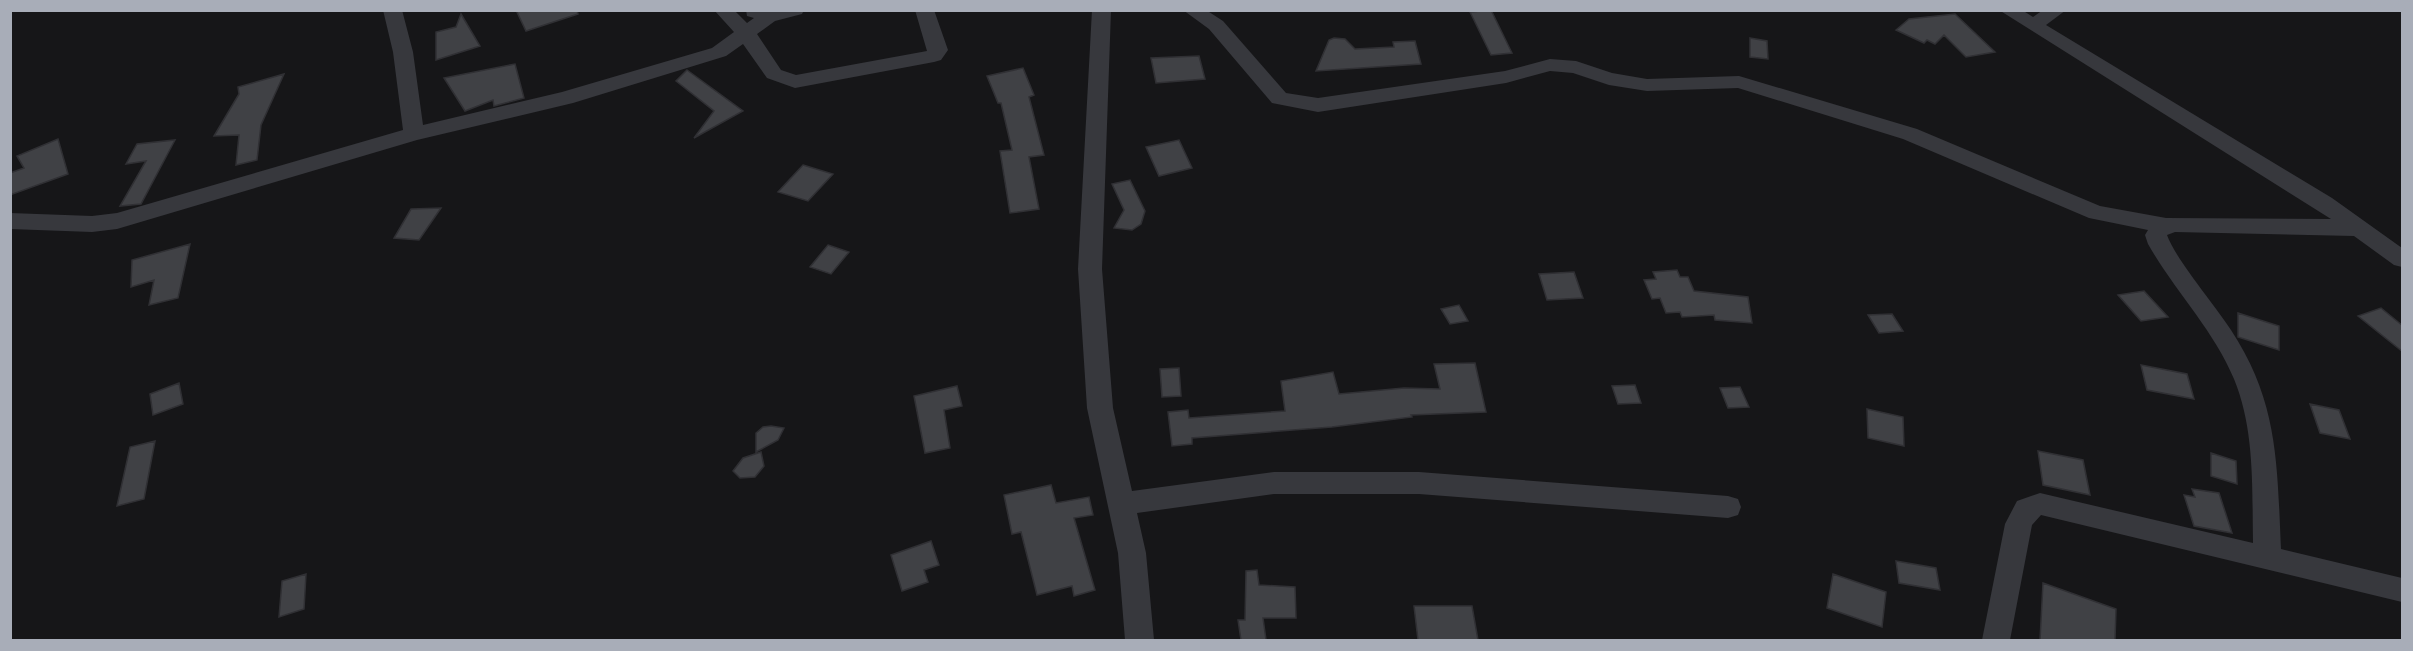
<svg xmlns="http://www.w3.org/2000/svg" width="2413" height="651" font-family="Cabin,sans-serif">
  <style>
    .building { fill: #404145; stroke: #303034; stroke-width: 1.5 }
    .lines { fill: none; stroke-linecap: round; stroke-linejoin: round }
    .street { fill: #37383d; fill-rule: evenodd }
  </style>
  <rect width="100%" height="100%" fill="#161618"/>
  <path class="building" d="M 516,10 L 577,10 L 578,14 L 526,31 Z
    M 1491,10 L 1512,53 L 1491,55 L 1470,12 Z
    M 461,14 L 480,46 L 436,60 L 436,32 L 456,27 Z
    M 1955,14 L 1995,52 L 1966,57 L 1944,35 L 1935,44 L 1927,40 L 1924,43 L 1896,30 L 1909,19 Z
    M 1334,38 L 1345,39 L 1355,49 L 1394,47 L 1393,42 L 1415,41 L 1421,64 L 1316,71 L 1329,40 Z
    M 1750,38 L 1767,41 L 1768,59 L 1750,57 Z
    M 1199,56 L 1205,79 L 1156,83 L 1151,58 Z
    M 515,64 L 524,98 L 494,106 L 493,100 L 465,111 L 444,78 Z
    M 1023,68 L 1034,95 L 1029,97 L 1044,155 L 1029,157 L 1039,209 L 1010,213 L 1000,151 L 1012,150 L 1001,103 L 998,103 L 987,76 Z
    M 687,70 L 743,111 L 694,138 L 714,111 L 676,81 Z
    M 284,74 L 261,125 L 257,160 L 236,165 L 239,135 L 214,136 L 239,94 L 238,87 Z
    M 58,139 L 68,174 L 10,195 L 10,173 L 24,168 L 17,156 Z
    M 175,140 L 141,204 L 120,206 L 146,161 L 126,164 L 137,144 Z
    M 1179,140 L 1192,168 L 1159,176 L 1146,147 Z
    M 803,165 L 833,174 L 808,201 L 778,192 Z
    M 1130,180 L 1145,211 L 1141,224 L 1132,230 L 1114,228 L 1124,210 L 1112,184 Z
    M 441,208 L 419,240 L 394,238 L 411,209 Z
    M 190,244 L 178,298 L 149,305 L 154,280 L 131,287 L 132,260 Z
    M 828,245 L 849,252 L 831,274 L 810,267 Z
    M 1677,270 L 1680,277 L 1688,277 L 1694,291 L 1748,297 L 1752,323 L 1715,320 L 1714,315 L 1682,317 L 1680,312 L 1666,313 L 1660,298 L 1652,299 L 1644,280 L 1656,279 L 1653,272 Z
    M 1574,272 L 1583,298 L 1547,300 L 1539,274 Z
    M 2144,291 L 2168,317 L 2141,321 L 2118,295 Z
    M 1459,305 L 1468,321 L 1450,324 L 1441,309 Z
    M 2381,308 L 2403,326 L 2403,352 L 2358,316 Z
    M 2238,313 L 2279,326 L 2279,350 L 2238,337 Z
    M 1892,314 L 1903,331 L 1879,333 L 1868,315 Z
    M 1475,363 L 1486,412 L 1411,415 L 1412,417 L 1332,427 L 1192,438 L 1192,444 L 1172,446 L 1168,412 L 1188,410 L 1189,418 L 1285,411 L 1281,381 L 1333,372 L 1339,394 L 1404,388 L 1440,389 L 1434,364 Z
    M 2141,365 L 2187,374 L 2194,399 L 2147,390 Z
    M 1179,368 L 1181,396 L 1162,397 L 1160,369 Z
    M 179,383 L 183,404 L 153,415 L 150,394 Z
    M 1635,385 L 1641,403 L 1618,404 L 1612,386 Z
    M 957,386 L 962,406 L 944,410 L 950,448 L 925,453 L 914,396 Z
    M 1740,387 L 1749,407 L 1728,408 L 1720,388 Z
    M 2310,404 L 2339,410 L 2350,439 L 2320,433 Z
    M 1867,409 L 1903,417 L 1904,446 L 1868,438 Z
    M 771,426 L 784,428 L 778,440 L 756,452 L 756,433 L 763,427 Z
    M 155,441 L 144,499 L 117,506 L 130,447 Z
    M 2038,451 L 2083,460 L 2090,495 L 2043,485 Z
    M 761,452 L 764,466 L 755,477 L 740,478 L 733,471 L 743,458 Z
    M 2211,453 L 2236,461 L 2237,484 L 2211,476 Z
    M 1051,485 L 1056,503 L 1089,497 L 1093,515 L 1074,518 L 1095,590 L 1074,596 L 1072,586 L 1037,595 L 1021,532 L 1012,534 L 1004,495 Z
    M 2192,489 L 2219,493 L 2232,533 L 2194,526 L 2184,495 L 2195,497 Z
    M 931,541 L 939,565 L 924,570 L 928,582 L 902,591 L 891,555 Z
    M 1896,561 L 1936,568 L 1940,590 L 1899,583 Z
    M 1257,570 L 1259,585 L 1295,587 L 1296,618 L 1263,618 L 1266,640 L 1241,640 L 1238,620 L 1245,620 L 1246,571 Z
    M 306,574 L 304,609 L 279,617 L 282,581 Z
    M 1833,574 L 1886,592 L 1882,627 L 1827,608 Z
    M 2043,583 L 2116,609 L 2115,640 L 2040,640 Z
    M 1414,606 L 1472,606 L 1478,640 L 1418,640 Z"/>
  <g class="lines">
    <path class="street" d="M 383,10 L 402,10 L 413,52 L 423,125 L 562,92 L 712,48 L 734,32 L 714,10 L 734,10 L 747,23 L 754,18 L 747,16 L 746,10 L 804,10 L 802,14 L 775,21 L 757,34 L 781,70 L 796,75 L 927,51 L 915,10 L 934,10 L 948,50 L 941,60 L 934,62 L 795,88 L 767,78 L 743,44 L 726,56 L 573,103 L 417,140 L 117,229 L 92,232 L 10,229 L 10,213 L 92,216 L 117,213 L 403,130 L 393,52 Z
      M 1092,10 L 1111,10 L 1102,269 L 1113,408 L 1132,491 L 1274,472 L 1419,472 L 1728,496 L 1738,499 L 1741,507 L 1738,515 L 1728,518 L 1419,494 L 1274,494 L 1137,513 L 1146,553 L 1154,640 L 1125,640 L 1118,553 L 1087,408 L 1078,269 Z
      M 1183,10 L 1206,10 L 1223,21 L 1286,93 L 1318,98 L 1505,71 L 1550,59 L 1576,61 L 1612,73 L 1647,79 L 1739,76 L 1917,129 L 2100,206 L 2166,218 L 2331,219 L 1999,10 L 2022,10 L 2033,17 L 2043,10 L 2066,10 L 2046,25 L 2332,198 L 2402,248 L 2402,267 L 2394,265 L 2354,236 L 2175,232 L 2167,235 C 2176,260 2215,305 2231,330 C 2279,403 2277,465 2281,549 L 2402,578 L 2402,602 L 2041,515 L 2032,525 L 2010,640 L 1982,640 L 2005,524 L 2017,501 L 2040,493 L 2253,543 C 2252,488 2255,430 2234,379 C 2213,329 2174,290 2148,244 L 2145,235 L 2148,230 L 2089,218 L 1903,139 L 1738,88 L 1647,91 L 1609,85 L 1573,73 L 1550,71 L 1506,83 L 1318,112 L 1272,103 L 1209,29 Z"/>
  </g>
  <rect width="2413" height="651" fill="none" stroke="#a8adb8" stroke-width="24"/>
</svg>
